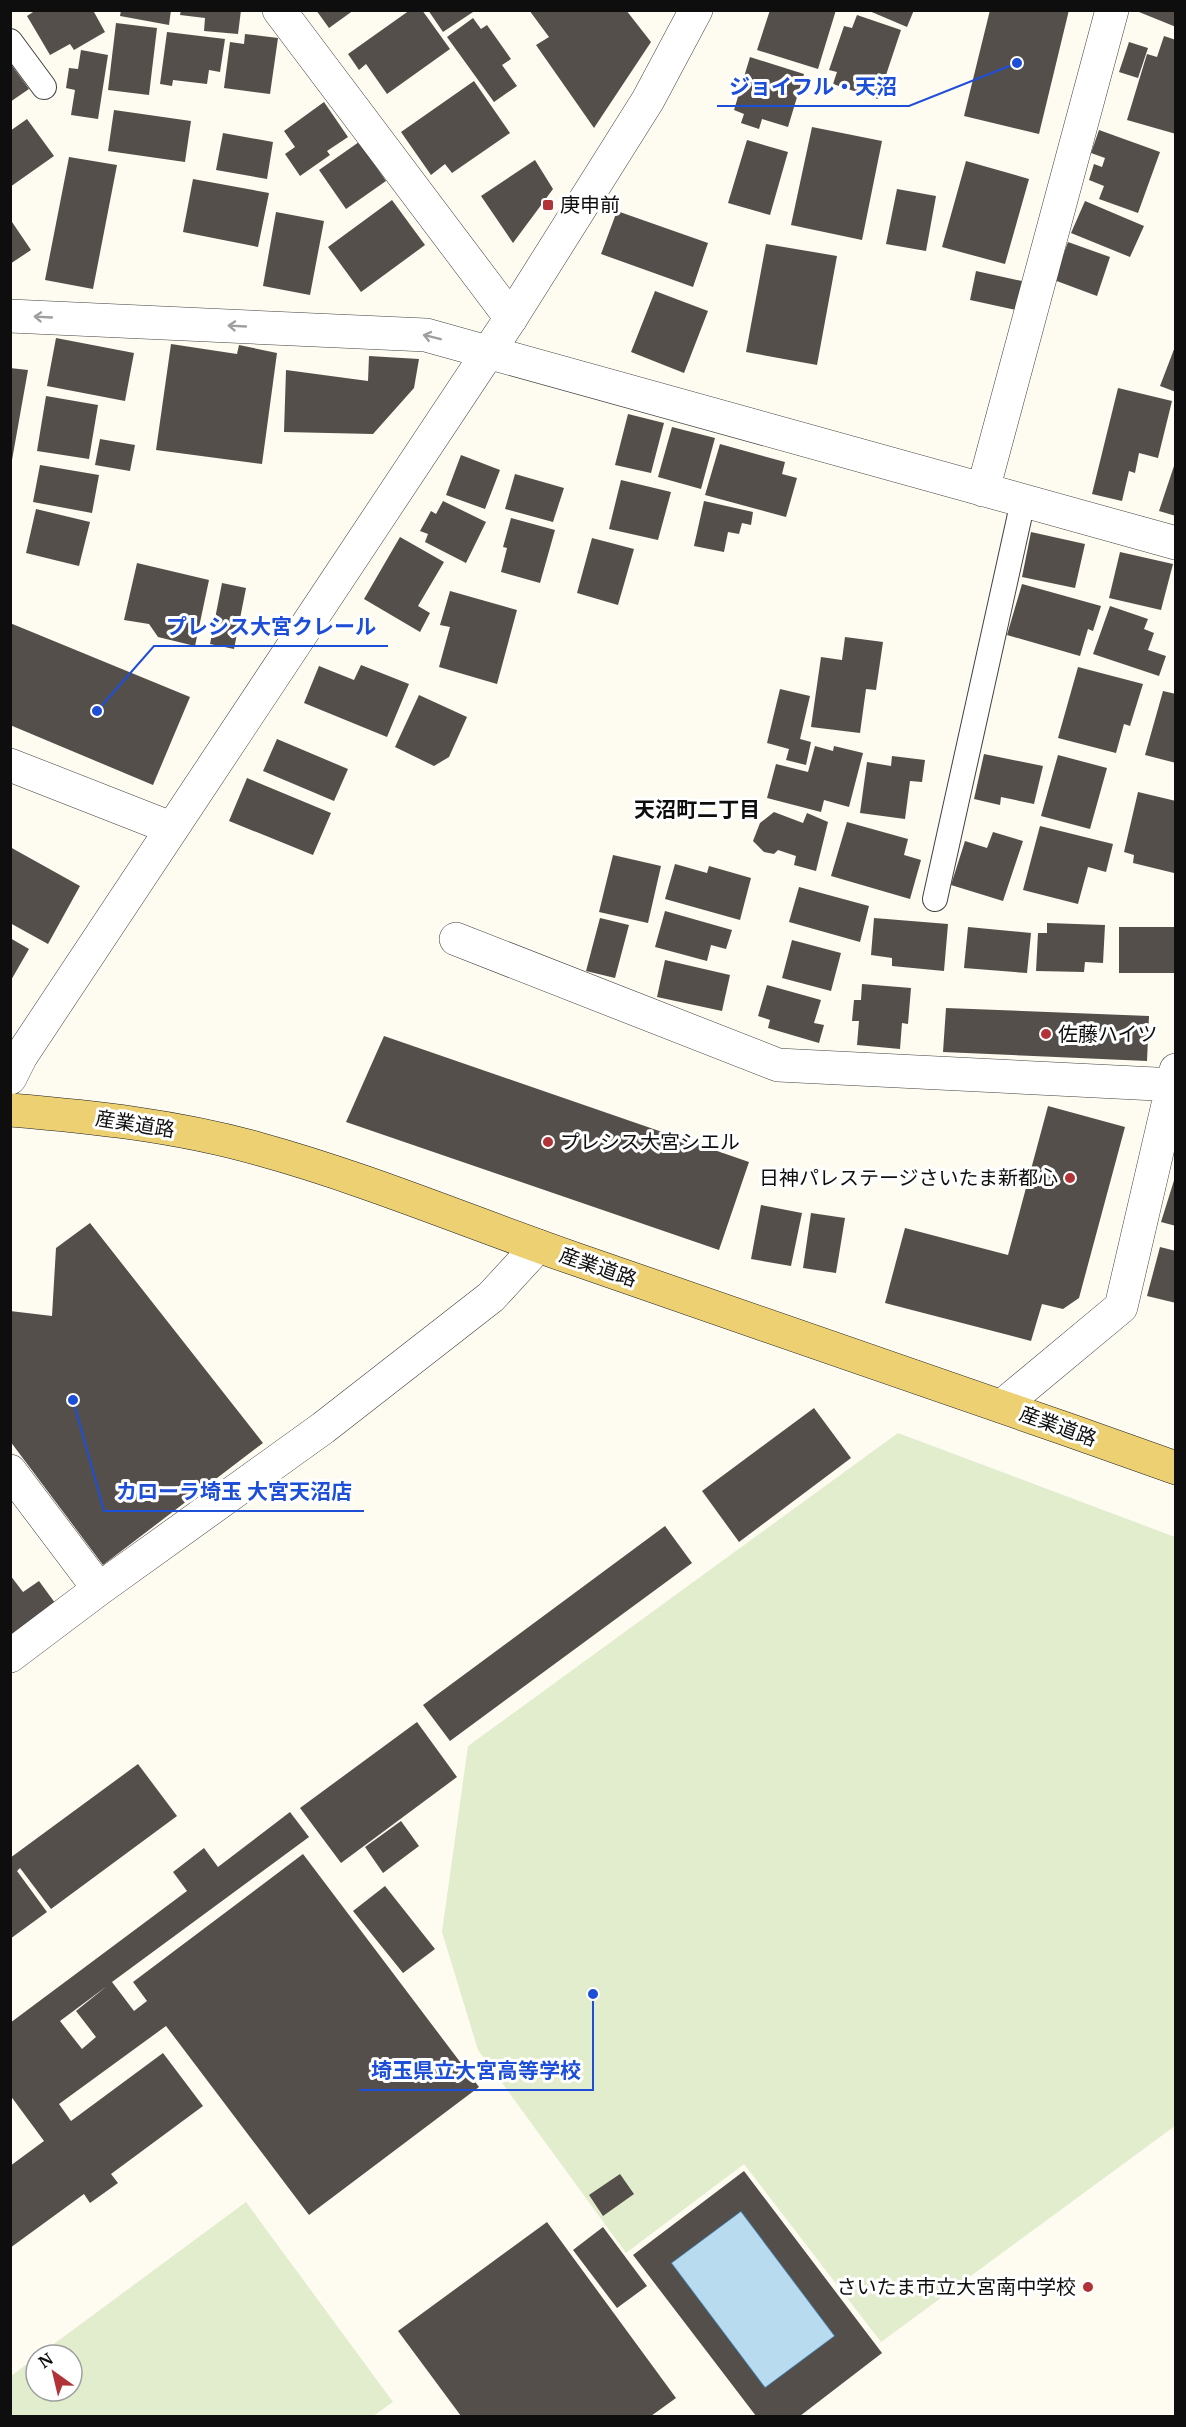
<svg xmlns="http://www.w3.org/2000/svg" width="1186" height="2427" font-family="Merriweather,'Noto Sans JP',serif">
  <style>
    .pitch { fill: #e2edcd }
    .water { fill: #b9dbf0; stroke: #478ec1; stroke-width: 1.5 }
    .building { fill: #554f4b; fill-rule: evenodd }
    .lines { fill: none; stroke-linecap: round; stroke-linejoin: round }
    .service-casing { stroke: #414141; stroke-width: 26 }
    .minor-casing { stroke: #414141; stroke-width: 34 }
    .tertiary-casing { stroke: #414141; stroke-width: 34 }
    .primary-casing { stroke: #1f1f1f; stroke-width: 34 }
    .service { stroke: #fff; stroke-width: 24 }
    .minor { stroke: #fff; stroke-width: 33 }
    .tertiary { stroke: #fff; stroke-width: 33 }
    .primary { stroke: #ecd072; stroke-width: 33 }
    .oneway { stroke: #9f9f9f }
    .poi-dot { fill: #b13337; stroke: #fff; stroke-width: 2 }
    .labels { text-anchor: middle; stroke-width: 6; stroke-linejoin: round; paint-order: stroke }
    .poi-label { font-size: 20px; fill: #0e0e0e; stroke: #fff; text-anchor: start }
    .street-label { font-size: 20px; fill: #0e0e0e; stroke: #fff }
    .neighbourhood-label { font-size: 21px; font-weight: bold; fill: #0e0e0e; stroke: #fff }
    .leader { fill: none; stroke: #1d4ed8; stroke-width: 2 }
    .callout-dot { fill: #1d4ed8; stroke: #fff; stroke-width: 2 }
    .callout-label { font-size: 21px; text-anchor: middle; font-weight: bold; fill: #1d4ed8; stroke: #fff; stroke-width: 6; stroke-linejoin: round; paint-order: stroke }
  </style>
  <rect width="100%" height="100%" fill="#fefbf0"/>
  <path class="pitch" d="M 898,1433 L 1175,1537 L 1175,2126 L 881,2342 L 744,2164 L 626,2253 L 478,2050 L 442,1932 L 468,1746 Z
    M 246,2202 L 393,2402 L 373,2416 L 11,2416 L 11,2376 L 36,2357 L 36,2391 L 72,2391 L 72,2355 L 39,2355 Z"/>
  <path class="water" d="M 741,2211 L 835,2336 L 765,2388 L 671,2263 Z"/>
  <path class="building" d="M 36,10 L 97,10 L 94,12 L 105,32 L 74,50 L 70,44 L 50,55 L 27,16 Z
    M 121,10 L 171,10 L 169,25 L 120,16 Z
    M 181,10 L 241,10 L 238,34 L 204,31 L 205,18 L 180,15 Z
    M 316,10 L 354,10 L 329,28 Z
    M 410,10 L 422,10 L 450,49 L 387,94 L 366,64 L 359,70 L 348,54 Z
    M 428,10 L 476,10 L 443,32 Z
    M 529,10 L 626,10 L 651,42 L 594,128 L 536,45 L 549,37 Z
    M 770,10 L 836,10 L 818,69 L 757,50 Z
    M 867,10 L 914,10 L 907,27 Z
    M 990,10 L 1069,10 L 1039,134 L 964,116 Z
    M 1140,10 L 1176,10 L 1176,27 L 1139,12 Z
    M 857,15 L 901,30 L 878,99 L 833,84 L 837,72 L 829,70 L 844,26 L 852,28 Z
    M 473,18 L 481,29 L 487,25 L 511,59 L 502,65 L 517,86 L 494,102 L 447,37 Z
    M 116,23 L 157,28 L 149,95 L 108,90 Z
    M 167,32 L 225,39 L 220,72 L 209,70 L 207,84 L 173,80 L 172,86 L 160,84 Z
    M 245,34 L 278,38 L 270,94 L 224,88 L 230,42 L 244,44 Z
    M 1164,36 L 1176,40 L 1176,134 L 1127,120 L 1147,54 L 1157,57 Z
    M 1129,42 L 1148,48 L 1138,78 L 1119,72 Z
    M 81,50 L 108,55 L 98,119 L 71,115 L 75,90 L 66,88 L 69,68 L 78,69 Z
    M 750,57 L 804,74 L 788,127 L 762,119 L 759,129 L 741,123 L 744,114 L 734,110 Z
    M 10,63 L 29,89 L 10,102 Z
    M 474,81 L 510,133 L 452,173 L 445,164 L 431,175 L 401,132 Z
    M 324,102 L 348,137 L 327,151 L 330,155 L 300,176 L 285,154 L 295,147 L 284,131 Z
    M 114,110 L 191,121 L 185,162 L 108,151 Z
    M 27,119 L 54,156 L 10,187 L 10,131 Z
    M 812,127 L 882,141 L 862,240 L 791,225 Z
    M 1099,130 L 1160,152 L 1138,213 L 1099,199 L 1104,186 L 1089,180 L 1094,164 L 1102,167 L 1105,158 L 1091,153 Z
    M 223,133 L 273,142 L 267,179 L 216,170 Z
    M 747,140 L 788,152 L 770,215 L 728,203 Z
    M 359,142 L 386,181 L 346,209 L 319,170 Z
    M 69,157 L 117,165 L 93,289 L 45,280 Z
    M 535,160 L 553,189 L 513,243 L 481,196 Z
    M 966,161 L 1029,179 L 1005,264 L 942,247 Z
    M 193,179 L 269,193 L 258,247 L 183,232 Z
    M 897,189 L 936,196 L 926,251 L 886,244 Z
    M 392,200 L 425,245 L 361,292 L 328,247 Z
    M 1085,201 L 1144,226 L 1130,257 L 1071,233 Z
    M 617,211 L 708,243 L 693,287 L 601,254 Z
    M 276,212 L 324,221 L 310,295 L 263,286 Z
    M 10,219 L 31,250 L 10,264 Z
    M 1068,242 L 1110,257 L 1097,296 L 1054,280 Z
    M 766,244 L 837,256 L 817,365 L 746,352 Z
    M 976,271 L 1022,281 L 1016,310 L 970,300 Z
    M 655,291 L 708,311 L 684,373 L 631,352 Z
    M 56,338 L 134,353 L 125,401 L 47,386 Z
    M 171,344 L 237,354 L 239,345 L 277,353 L 262,464 L 156,450 Z
    M 1176,344 L 1176,392 L 1160,386 Z
    M 369,356 L 419,359 L 414,388 L 373,434 L 284,432 L 286,370 L 368,381 Z
    M 10,368 L 28,370 L 12,460 L 10,460 Z
    M 1118,388 L 1172,401 L 1158,458 L 1139,453 L 1135,473 L 1129,471 L 1122,501 L 1092,494 Z
    M 46,396 L 98,405 L 89,459 L 37,451 Z
    M 628,414 L 664,423 L 651,473 L 615,465 Z
    M 672,427 L 715,438 L 701,489 L 658,477 Z
    M 100,439 L 135,445 L 130,471 L 95,465 Z
    M 720,444 L 785,462 L 782,474 L 797,478 L 786,517 L 705,495 Z
    M 461,455 L 500,470 L 485,509 L 446,495 Z
    M 1176,460 L 1176,516 L 1159,511 Z
    M 40,465 L 99,475 L 92,513 L 33,502 Z
    M 515,474 L 564,488 L 553,522 L 505,509 Z
    M 621,480 L 671,492 L 658,540 L 609,529 Z
    M 443,501 L 486,522 L 466,563 L 425,542 L 428,534 L 420,531 L 431,511 L 436,514 Z
    M 704,501 L 753,512 L 751,525 L 742,523 L 739,534 L 728,532 L 724,552 L 694,546 Z
    M 36,509 L 90,522 L 79,566 L 26,553 Z
    M 511,518 L 555,530 L 540,583 L 501,572 L 507,548 L 503,547 Z
    M 1031,532 L 1085,544 L 1075,588 L 1022,577 Z
    M 400,537 L 444,562 L 418,606 L 430,613 L 420,632 L 364,599 Z
    M 592,538 L 634,549 L 618,605 L 577,593 Z
    M 1120,552 L 1173,564 L 1161,610 L 1109,598 Z
    M 137,563 L 209,580 L 195,646 L 158,637 L 149,624 L 124,620 Z
    M 222,583 L 246,588 L 234,649 L 210,644 Z
    M 1022,584 L 1101,606 L 1093,631 L 1088,629 L 1080,656 L 1007,635 Z
    M 450,591 L 517,610 L 497,684 L 439,667 L 450,627 L 440,625 Z
    M 1110,606 L 1148,619 L 1144,629 L 1154,633 L 1148,650 L 1166,656 L 1159,676 L 1093,654 Z
    M 10,623 L 190,697 L 153,785 L 10,725 Z
    M 845,637 L 883,642 L 876,690 L 866,689 L 860,733 L 811,727 L 821,657 L 842,660 Z
    M 361,665 L 409,684 L 387,737 L 304,703 L 319,666 L 354,680 Z
    M 1078,667 L 1143,684 L 1130,726 L 1124,724 L 1116,753 L 1058,738 Z
    M 780,689 L 810,696 L 800,739 L 811,742 L 806,765 L 786,760 L 789,749 L 767,743 Z
    M 1163,691 L 1176,694 L 1176,763 L 1145,755 Z
    M 419,695 L 467,717 L 449,757 L 434,766 L 395,747 Z
    M 277,739 L 348,769 L 334,801 L 263,771 Z
    M 815,746 L 833,751 L 834,746 L 863,753 L 849,807 L 824,800 L 821,812 L 767,798 L 776,764 L 808,772 Z
    M 984,754 L 1043,766 L 1034,804 L 1001,797 L 1000,805 L 974,799 Z
    M 1058,755 L 1107,768 L 1090,829 L 1041,816 Z
    M 892,756 L 925,760 L 922,782 L 910,781 L 905,819 L 860,813 L 867,762 L 891,766 Z
    M 247,778 L 331,813 L 313,855 L 229,821 Z
    M 1138,792 L 1176,801 L 1174,873 L 1133,863 L 1134,855 L 1124,852 Z
    M 774,812 L 803,823 L 807,813 L 828,822 L 816,871 L 794,865 L 796,856 L 778,850 L 774,854 L 764,852 L 753,841 L 760,823 Z
    M 847,822 L 908,839 L 904,855 L 921,860 L 910,899 L 831,876 Z
    M 1040,826 L 1113,844 L 1106,872 L 1088,867 L 1078,904 L 1023,890 Z
    M 993,832 L 1023,841 L 1003,901 L 951,885 L 965,841 L 987,848 Z
    M 10,847 L 80,886 L 48,944 L 10,923 Z
    M 613,855 L 661,866 L 648,923 L 599,912 Z
    M 675,864 L 707,873 L 709,866 L 751,878 L 740,920 L 665,899 Z
    M 799,887 L 869,906 L 860,942 L 789,922 Z
    M 665,911 L 732,930 L 726,949 L 711,945 L 707,961 L 655,947 Z
    M 600,918 L 629,925 L 615,978 L 586,971 Z
    M 874,918 L 948,924 L 944,971 L 892,966 L 892,958 L 871,955 Z
    M 1047,923 L 1105,925 L 1103,963 L 1085,962 L 1084,972 L 1036,971 L 1038,933 L 1047,933 Z
    M 968,927 L 1031,933 L 1027,973 L 964,968 Z
    M 1119,927 L 1176,927 L 1176,973 L 1119,973 Z
    M 10,938 L 29,949 L 10,982 Z
    M 792,940 L 841,953 L 831,991 L 782,978 Z
    M 665,960 L 730,975 L 722,1011 L 657,997 Z
    M 862,984 L 911,988 L 908,1024 L 902,1023 L 900,1049 L 857,1045 L 859,1021 L 852,1021 L 854,1000 L 861,1000 Z
    M 767,985 L 821,1000 L 814,1023 L 824,1025 L 819,1043 L 768,1028 L 770,1020 L 758,1016 Z
    M 946,1008 L 1149,1016 L 1147,1061 L 943,1052 Z
    M 384,1036 L 749,1162 L 719,1250 L 346,1122 Z
    M 1048,1106 L 1125,1127 L 1079,1298 L 1063,1309 L 1042,1304 L 1031,1341 L 885,1303 L 905,1228 L 1008,1255 Z
    M 1176,1174 L 1176,1226 L 1161,1222 Z
    M 761,1205 L 802,1213 L 791,1266 L 751,1259 Z
    M 811,1213 L 845,1218 L 836,1273 L 803,1268 Z
    M 90,1223 L 263,1443 L 103,1565 L 10,1441 L 10,1311 L 52,1316 L 56,1248 Z
    M 1160,1247 L 1176,1251 L 1176,1303 L 1147,1296 Z
    M 814,1408 L 851,1458 L 739,1542 L 702,1491 Z
    M 665,1526 L 692,1563 L 450,1741 L 423,1705 Z
    M 10,1575 L 23,1592 L 39,1581 L 58,1607 L 10,1644 Z
    M 417,1722 L 457,1777 L 341,1863 L 300,1808 Z
    M 138,1764 L 177,1816 L 51,1909 L 20,1868 L 17,1871 L 47,1912 L 10,1939 L 10,1858 Z
    M 290,1812 L 309,1837 L 112,1982 L 134,2011 L 147,2001 L 133,1982 L 303,1854 L 479,2087 L 309,2215 L 166,2026 L 59,2104 L 71,2121 L 163,2053 L 203,2106 L 111,2174 L 118,2183 L 90,2203 L 84,2194 L 10,2248 L 10,2166 L 44,2141 L 10,2095 L 10,2023 L 187,1891 L 173,1872 L 204,1848 L 218,1867 ZM 107,1986 L 76,2011 L 96,2037 L 82,2049 L 60,2021 Z
    M 401,1821 L 419,1846 L 383,1873 L 365,1847 Z
    M 385,1886 L 435,1949 L 403,1973 L 353,1911 Z
    M 744,2171 L 882,2353 L 800,2416 L 756,2416 L 633,2255 ZM 741,2211 L 835,2336 L 765,2388 L 671,2263 Z
    M 620,2174 L 634,2194 L 603,2216 L 589,2195 Z
    M 547,2222 L 676,2398 L 651,2416 L 461,2416 L 398,2331 Z
    M 603,2227 L 647,2286 L 617,2308 L 573,2250 Z"/>
  <g class="lines">
    <g class="service-casing">
      <path id="service" d="M 10,41 L 44,87
        M 935,899 L 1023,501"/>
    </g>
    <g class="minor-casing">
      <path id="minor" d="M 279,10 L 511,318
        M 10,316 L 426,335 L 1176,543
        M 983,490 L 1112,10
        M 10,765 L 171,828
        M 456,939 L 778,1065 L 1176,1085
        M 1002,1406 L 1121,1307 L 1176,1070
        M 10,1471 L 99,1589
        M 10,1656 L 99,1589 L 323,1428 L 491,1297 L 538,1246"/>
    </g>
    <g class="tertiary-casing">
      <path id="tertiary" d="M 10,1078 L 21,1056 L 511,318 L 648,100 L 696,10"/>
    </g>
    <g class="primary-casing">
      <path id="primary" d="M 10,1110 C 94,1117 178,1126 259,1149 C 368,1179 471,1223 578,1260 C 777,1328 977,1397 1176,1468"/>
    </g>
    <use href="#service" class="service"/>
    <use href="#minor" class="minor"/>
    <use href="#tertiary" class="tertiary"/>
    <use href="#primary" class="primary"/>
  </g>
  <defs><path id="oneway-shaft" d="M-6 0H5M1.5-3L5.5 0L1.5 3" fill="none" stroke-width="1.6" stroke-linecap="round" stroke-linejoin="round" transform="scale(1.5)"/></defs>
  <g class="oneway">
    <use href="#oneway-shaft" transform="translate(43 317) rotate(-177)"/>
    <use href="#oneway-shaft" transform="translate(237 326) rotate(-177)"/>
    <use href="#oneway-shaft" transform="translate(432 337) rotate(-166)"/>
  </g>
  <g class="poi-dot">
    <rect x="542" y="199" width="12" height="12" rx="3"/>
    <circle cx="1046" cy="1034" r="6"/>
    <circle cx="548" cy="1142" r="6"/>
    <circle cx="1070" cy="1178" r="6"/>
    <circle cx="1088" cy="2287" r="6"/>
  </g>
  <g class="labels">
    <g class="poi-label">
      <text x="560" y="212">庚申前</text>
      <text x="1058" y="1041">佐藤ハイツ</text>
      <text x="560" y="1149">プレシス大宮シエル</text>
      <text x="1058" y="1185" text-anchor="end">日神パレステージさいたま新都心</text>
      <text x="1076" y="2294" text-anchor="end">さいたま市立大宮南中学校</text>
    </g>
    <g class="street-label">
      <text transform="translate(135 1124) rotate(9)" y="7">産業道路</text>
      <text transform="translate(598 1267) rotate(19)" y="7">産業道路</text>
      <text transform="translate(1058 1426) rotate(20)" y="7">産業道路</text>
    </g>
    <g class="neighbourhood-label">
      <text x="697" y="817">天沼町二丁目</text>
    </g>
  </g>
  <path class="leader" d="M1017 63L909 106H717M97 711L154 646H388M73 1400L104 1511H364M593 1994L593 2090H359"/>
  <g class="callout-dot">
    <circle cx="1017" cy="63" r="6"/>
    <circle cx="97" cy="711" r="6"/>
    <circle cx="73" cy="1400" r="6"/>
    <circle cx="593" cy="1994" r="6"/>
  </g>
  <g class="callout-label">
    <text x="813" y="94">ジョイフル・天沼</text>
    <text x="271" y="634">プレシス大宮クレール</text>
    <text x="234" y="1499">カローラ埼玉 大宮天沼店</text>
    <text x="476" y="2078">埼玉県立大宮高等学校</text>
  </g>
  <rect width="1186" height="2427" fill="none" stroke="#0e0e0e" stroke-width="24"/>
  <g transform="translate(54 2373) rotate(326)"><circle r="28" fill="#ffffff" stroke="#9f9f9f" stroke-width="1.5"/>
  <path d="M0-4.5L10 22L0 15L-10 22Z" fill="#b13337"/>
  <text y="-9" font-size="16" font-weight="bold" text-anchor="middle" fill="#0e0e0e">N</text>
  </g>
</svg>
